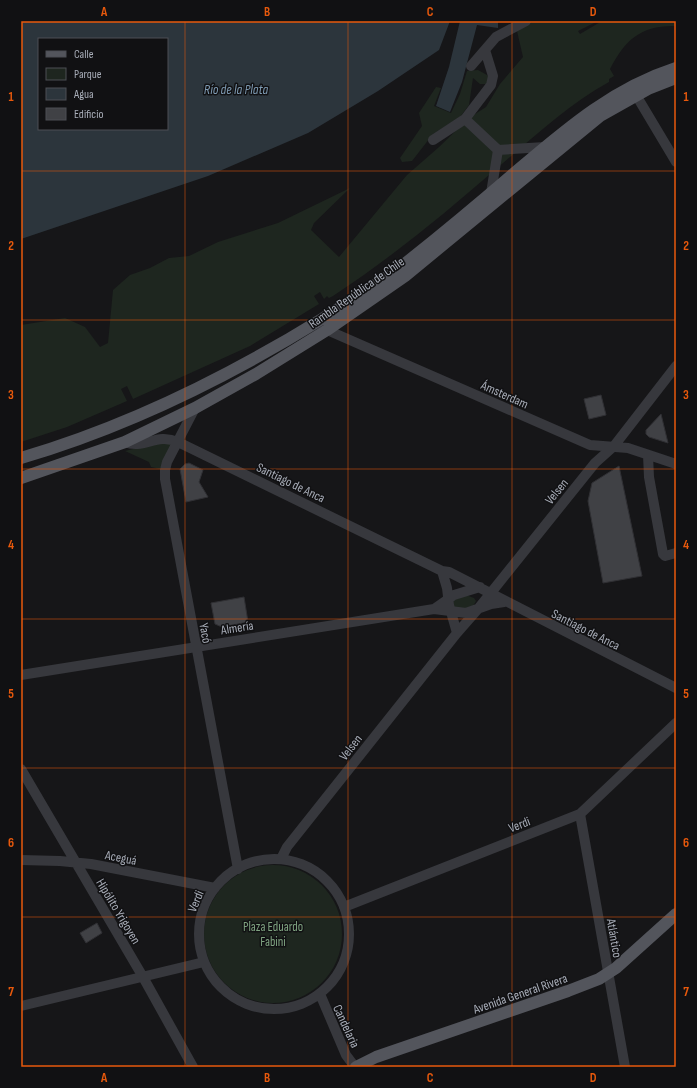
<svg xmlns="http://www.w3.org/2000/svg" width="697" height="1088" font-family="'Sofia Sans Condensed',sans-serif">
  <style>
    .green { fill: #1e261f }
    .water { fill: #2c353c; fill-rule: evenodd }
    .building { fill: #404145; stroke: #303034 }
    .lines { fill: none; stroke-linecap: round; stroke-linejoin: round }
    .minor { stroke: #37383d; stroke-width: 10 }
    .major { stroke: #53555c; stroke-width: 12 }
    .grid { fill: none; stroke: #e8590c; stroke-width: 1; stroke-opacity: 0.55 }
    .labels { text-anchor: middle; stroke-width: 3; stroke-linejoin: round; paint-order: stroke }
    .street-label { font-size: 13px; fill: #a8adb8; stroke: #111113 }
    .park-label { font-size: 13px; fill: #7fa381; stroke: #111113 }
    .water-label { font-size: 14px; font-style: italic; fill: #7f9bb3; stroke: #111113 }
    .neatline { fill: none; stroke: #e8590c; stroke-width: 1.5 }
    .grid-label { font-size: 13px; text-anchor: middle; font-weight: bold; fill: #e8590c }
  </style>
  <rect width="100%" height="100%" fill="#161618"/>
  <path class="green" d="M 534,21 L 598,21 L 578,31 L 580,34 L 602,21 L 676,21 L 676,26 C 641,25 625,40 610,69 L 614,76 L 609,79 L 609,82 C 567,105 533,138 496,169 C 444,214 391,258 333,296 L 329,298 L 327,296 L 324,299 L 320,292 L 314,296 L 319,304 L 250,346 L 133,399 L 127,386 L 121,389 L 127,401 L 67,427 L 21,442 L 21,325 L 65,318 L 85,327 L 100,347 L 108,343 L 113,290 L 130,275 L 150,268 L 169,258 L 189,256 L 218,242 L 278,223 L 350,188 L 314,223 L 311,230 L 339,257 L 407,175 L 439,147 L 469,118 L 486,107 L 500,84 L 523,57 L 517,31 Z
    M 478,70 L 487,75 L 490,78 L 486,84 L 480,84 L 473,78 L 469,105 L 460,117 L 433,134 L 412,161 L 402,162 L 400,158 L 422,126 L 419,113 L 436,87 L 441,88 L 434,106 L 451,113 L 460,94 L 467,71 Z
    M 164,441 L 172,444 L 160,469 L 151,467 L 149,462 L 125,451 Z
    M 466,595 L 474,598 L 476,601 C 472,611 462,608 454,608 L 453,600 Z
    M204 934a69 69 0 1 1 138 0a69 69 0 1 1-138 0Z"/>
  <path class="water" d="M 21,21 L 450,21 L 439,50 L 378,91 L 308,133 L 208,176 L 21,239 ZM 39,39 L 167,39 L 167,129 L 39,129 Z
    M 460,21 L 498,21 L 498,28 L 477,25 L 462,82 L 450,112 L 436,106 L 449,67 Z"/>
  <path class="building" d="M 601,395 L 606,415 L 589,419 L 584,399 Z
    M 661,414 L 668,443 L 649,437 L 646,434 L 646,430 Z
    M 189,463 L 203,470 L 199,482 L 208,497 L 186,502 L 180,469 L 185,464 Z
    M 619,466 L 642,576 L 603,583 L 588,501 L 592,483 Z
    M 244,597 L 248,622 L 222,627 L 215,624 L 211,603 Z
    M 97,923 L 102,933 L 86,943 L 80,933 Z"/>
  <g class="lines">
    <path class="minor" d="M 485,50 L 493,76 L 491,85 L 465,119 L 498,150 L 545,147
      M 471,66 L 496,37 L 526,21
      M 636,95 L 676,162
      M 433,140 L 465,119
      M 491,193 L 498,150
      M 327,330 L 590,445 L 628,448 L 676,464
      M 195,408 L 167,462 L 165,470 L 165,479 L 238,869
      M 125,442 C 144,450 156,432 178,442 L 442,571 L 449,572 L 676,688
      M 648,455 L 649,477 L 663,554 L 665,556 L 676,553
      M 442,571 L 447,588 L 449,605 L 457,633
      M 434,609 L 454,595 L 480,587
      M 21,675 L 434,609 L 466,613 L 491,604 L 504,602
      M 21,769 L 143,977 L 193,1067
      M 580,814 L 625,1067
      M 281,859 L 287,847 L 457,633 L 478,609 L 595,463 L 614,446 L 676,366
      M199 934a75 75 0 1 1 150 0a75 75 0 1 1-150 0Z
      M 21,860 L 60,861 L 91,864 L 215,888
      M 344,907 L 580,814 L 676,723
      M 320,994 L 346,1055 L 355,1067
      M 21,1006 L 204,962"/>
    <path class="major" d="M 21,458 C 127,427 228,377 322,319 C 349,302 377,285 402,266 C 440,236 476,206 512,175 C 564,131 611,89 676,68
      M 21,478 L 125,442 L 195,408 L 256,374 L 327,330 L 405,276 L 600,116 L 648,89 L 676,78
      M 356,1067 L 376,1057 L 568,991 L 599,979 L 616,968 L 676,914"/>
  </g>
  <path class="grid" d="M 185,21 L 185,1067M 348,21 L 348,1067M 512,21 L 512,1067M 21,171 L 676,171M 21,320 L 676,320M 21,469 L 676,469M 21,619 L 676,619M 21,768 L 676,768M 21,917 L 676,917"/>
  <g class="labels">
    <g class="street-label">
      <text transform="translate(356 292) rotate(-35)" y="5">Rambla República de Chile</text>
      <text transform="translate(505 394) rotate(24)" y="5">Ámsterdam</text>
      <text transform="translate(291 482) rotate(26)" y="5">Santiago de Anca</text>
      <text transform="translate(556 491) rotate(-51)" y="5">Velsen</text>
      <text transform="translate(237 627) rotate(-9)" y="5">Almería</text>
      <text transform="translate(586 629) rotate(27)" y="5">Santiago de Anca</text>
      <text transform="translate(206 633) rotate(80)" y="5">Yacó</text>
      <text transform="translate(350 747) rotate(-52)" y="5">Velsen</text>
      <text transform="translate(519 824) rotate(-21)" y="5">Verdi</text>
      <text transform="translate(121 857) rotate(11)" y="5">Aceguá</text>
      <text transform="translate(195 901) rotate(-67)" y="5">Verdi</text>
      <text transform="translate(119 911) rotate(59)" y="5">Hipólito Yrigoyen</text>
      <text transform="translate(615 938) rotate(80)" y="5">Atlántico</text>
      <text transform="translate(520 993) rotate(-19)" y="5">Avenida General Rivera</text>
      <text transform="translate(347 1026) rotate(65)" y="5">Candelaria</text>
    </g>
    <g class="park-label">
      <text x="273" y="931">Plaza Eduardo<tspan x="273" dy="15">Fabini</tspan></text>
    </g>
    <g class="water-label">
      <text x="236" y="94">Río de la Plata</text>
    </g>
  </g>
  <rect width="697" height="1088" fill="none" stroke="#111113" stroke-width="44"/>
  <rect x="38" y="38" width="130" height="92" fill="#111113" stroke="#4d4f55"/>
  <rect x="46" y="51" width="20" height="6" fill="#53555c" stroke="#4d4f55"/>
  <text x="74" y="58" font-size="12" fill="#a8adb8">Calle</text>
  <rect x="46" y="68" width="20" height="12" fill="#1e261f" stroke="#4d4f55"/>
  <text x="74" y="78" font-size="12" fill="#a8adb8">Parque</text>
  <rect x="46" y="88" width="20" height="12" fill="#2c353c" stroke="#4d4f55"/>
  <text x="74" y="98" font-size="12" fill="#a8adb8">Agua</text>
  <rect x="46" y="108" width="20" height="12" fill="#404145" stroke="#4d4f55"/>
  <text x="74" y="118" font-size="12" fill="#a8adb8">Edificio</text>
  <rect x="22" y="22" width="653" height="1044" class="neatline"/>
  <g class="grid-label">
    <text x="104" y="16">A</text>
    <text x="267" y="16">B</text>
    <text x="430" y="16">C</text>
    <text x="593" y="16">D</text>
    <text x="11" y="101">1</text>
    <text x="686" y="101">1</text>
    <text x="11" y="250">2</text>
    <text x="686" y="250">2</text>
    <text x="11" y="399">3</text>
    <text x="686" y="399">3</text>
    <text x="11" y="549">4</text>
    <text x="686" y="549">4</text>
    <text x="11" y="698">5</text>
    <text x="686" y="698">5</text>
    <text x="11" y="847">6</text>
    <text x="686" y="847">6</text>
    <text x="11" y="996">7</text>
    <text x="686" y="996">7</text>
    <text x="104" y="1082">A</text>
    <text x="267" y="1082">B</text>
    <text x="430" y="1082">C</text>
    <text x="593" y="1082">D</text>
  </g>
</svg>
